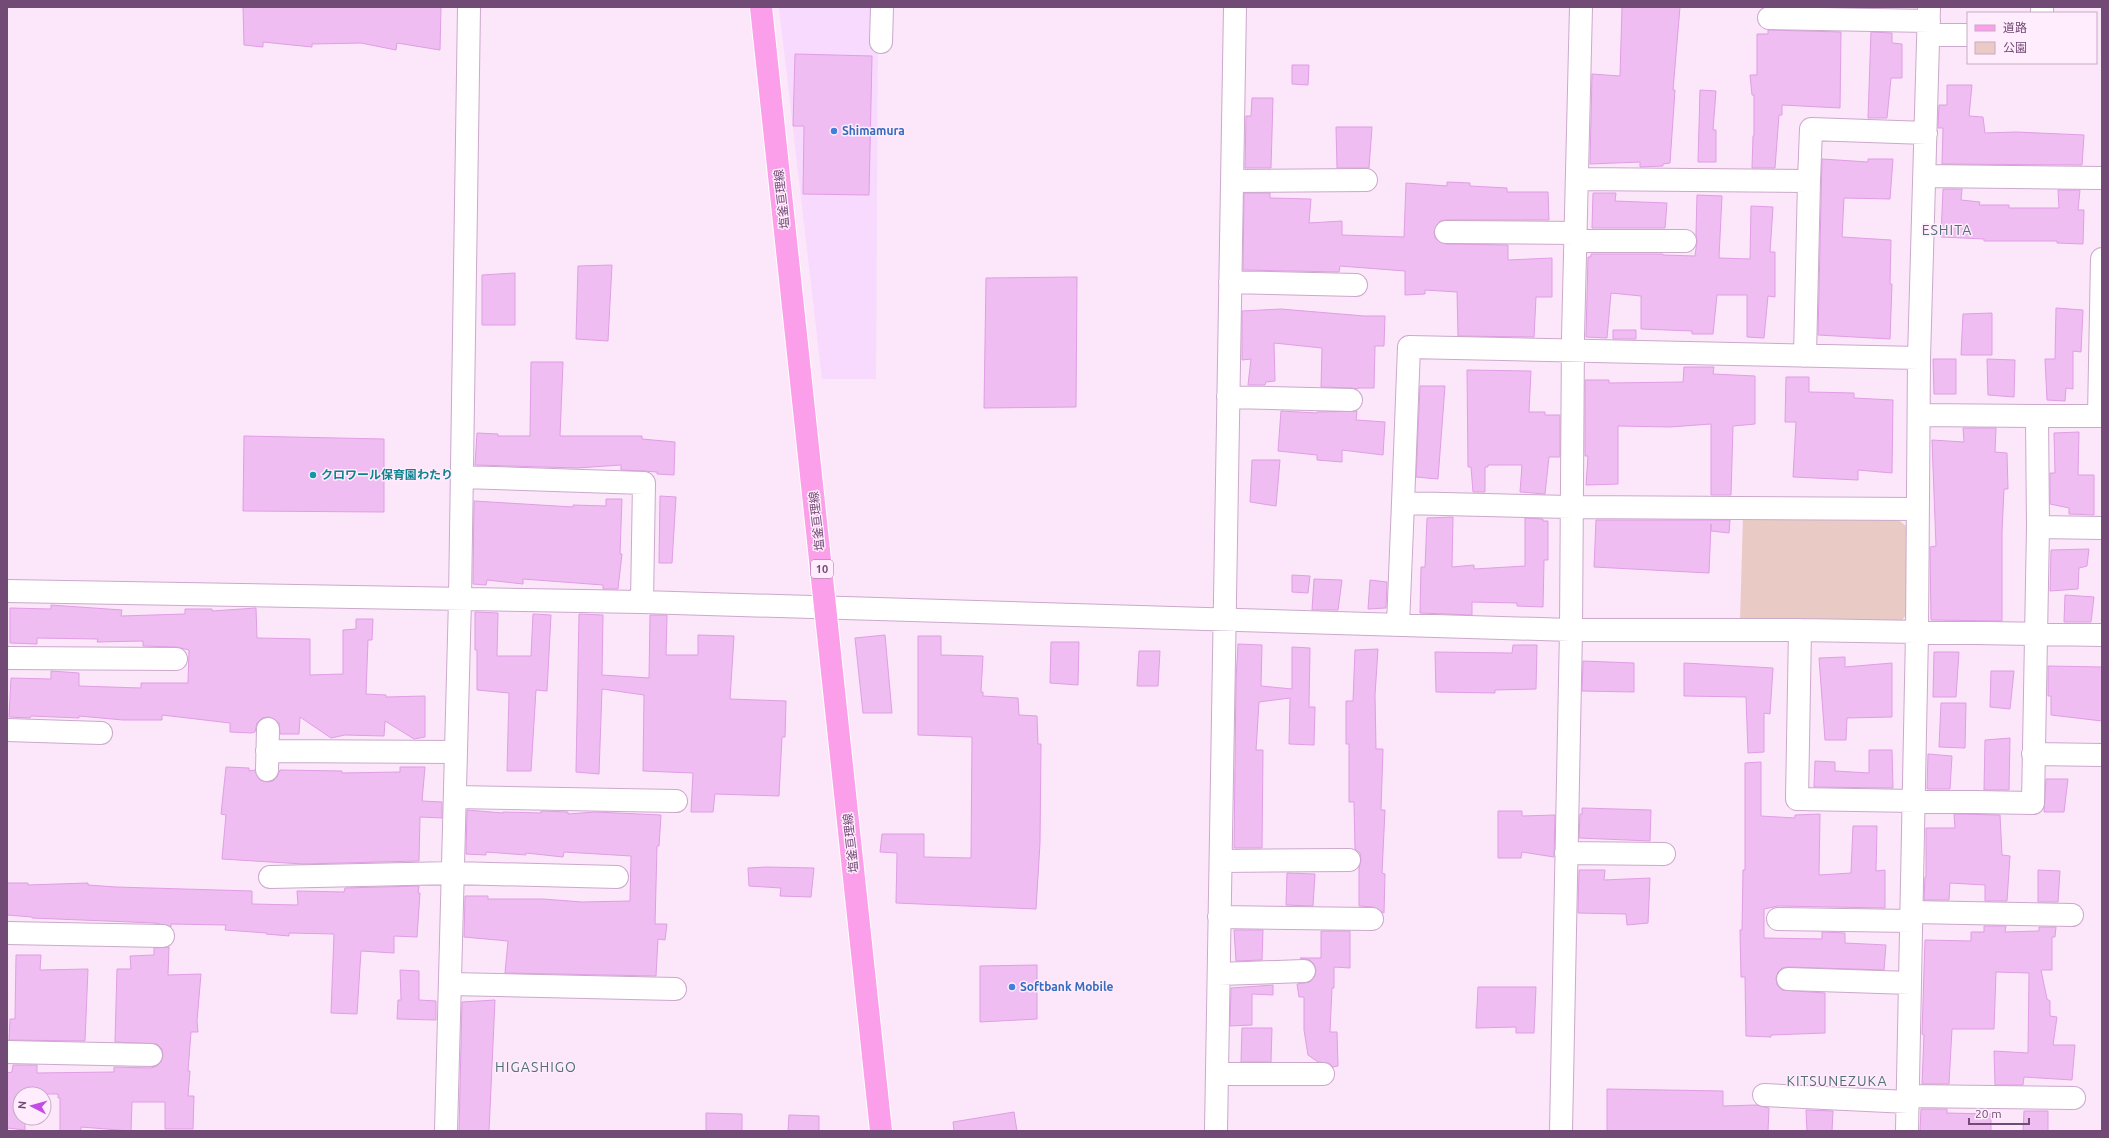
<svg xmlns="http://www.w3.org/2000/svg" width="2109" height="1138" font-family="Ubuntu,'Noto Sans JP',sans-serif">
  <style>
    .commercial { fill: #f7dafd }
    .green { fill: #eacac4 }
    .building { fill: #efbdf2; stroke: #e09ee4 }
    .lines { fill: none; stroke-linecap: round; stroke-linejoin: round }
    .minor-casing { stroke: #cba9cb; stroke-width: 24 }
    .major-casing { stroke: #fff; stroke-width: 24 }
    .minor { stroke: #fff; stroke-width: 22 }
    .major { stroke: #fb9fea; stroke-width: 22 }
    .shop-dot { fill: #3f7fe0; stroke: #ffecfc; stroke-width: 1.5 }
    .culture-dot { fill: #0f9aa8; stroke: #ffecfc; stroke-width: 1.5 }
    .labels { text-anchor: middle; stroke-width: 3; stroke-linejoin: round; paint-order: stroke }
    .shield { fill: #ffecfc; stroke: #9c7b9e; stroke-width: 1 }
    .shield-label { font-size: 11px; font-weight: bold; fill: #724a76 }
    .shop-label { font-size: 12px; font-weight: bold; fill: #366cbe; stroke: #ffecfc; text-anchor: start }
    .street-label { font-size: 12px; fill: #724a76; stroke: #ffecfc }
    .culture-label { font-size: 12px; font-weight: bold; fill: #0d838f; stroke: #ffecfc; text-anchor: start }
    .quarter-label { font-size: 14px; letter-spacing: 1px; fill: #516f77; stroke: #ffecfc }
  </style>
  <rect width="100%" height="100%" fill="#fce6f9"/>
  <path class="commercial" d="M 779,7 L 878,7 L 876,379 L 822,379 Z"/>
  <path class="green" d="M 1743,516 L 1897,519 L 1909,528 L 1908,613 L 1897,626 L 1740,621 Z"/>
  <path class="building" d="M 243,7 L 441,7 L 440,50 L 397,43 L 396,50 L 361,43 L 312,44 L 312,47 L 263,42 L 263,47 L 244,45 Z
    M 1622,7 L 1680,7 L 1673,90 L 1675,90 L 1670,163 L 1663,164 L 1663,166 L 1640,167 L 1640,162 L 1590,164 L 1592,74 L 1620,76 Z
    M 1768,30 L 1841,32 L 1840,108 L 1782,105 L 1782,115 L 1779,115 L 1775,168 L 1752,168 L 1753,136 L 1754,135 L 1754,95 L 1752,95 L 1750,75 L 1757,75 L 1757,34 L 1768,34 Z
    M 1871,32 L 1892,33 L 1892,43 L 1902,44 L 1902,78 L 1891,78 L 1887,118 L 1868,118 Z
    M 795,54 L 872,56 L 869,195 L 803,194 L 804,126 L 793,126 Z
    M 1292,65 L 1309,65 L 1308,85 L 1292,84 Z
    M 1947,85 L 1972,85 L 1969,116 L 1983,117 L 1985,133 L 2016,132 L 2084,135 L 2082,165 L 1942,164 L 1943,128 L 1938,128 L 1939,105 L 1947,105 Z
    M 1700,90 L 1716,91 L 1713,130 L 1716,130 L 1716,162 L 1698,162 Z
    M 1252,98 L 1273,98 L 1271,168 L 1245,168 L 1246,116 L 1251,116 Z
    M 1336,127 L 1372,127 L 1369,168 L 1337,168 Z
    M 1822,159 L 1868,162 L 1868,159 L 1893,159 L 1890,199 L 1844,198 L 1842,237 L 1891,240 L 1890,284 L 1892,284 L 1890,339 L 1818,335 Z
    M 1447,182 L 1470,183 L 1470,186 L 1507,188 L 1507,192 L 1548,192 L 1549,220 L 1446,220 L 1440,221 L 1434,232 L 1435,238 L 1446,244 L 1508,245 L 1508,260 L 1552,258 L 1552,297 L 1536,297 L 1534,337 L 1458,336 L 1457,292 L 1425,290 L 1425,294 L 1405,295 L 1405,271 L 1340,266 L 1339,272 L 1243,270 L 1244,193 L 1270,193 L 1270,198 L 1311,199 L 1309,223 L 1342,221 L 1342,235 L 1404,237 L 1406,183 L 1447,186 Z
    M 1943,189 L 1962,189 L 1961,200 L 1980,202 L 1979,205 L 2009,205 L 2009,208 L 2059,208 L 2058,190 L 2080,190 L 2078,210 L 2084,210 L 2083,244 L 2057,243 L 2057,241 L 1984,241 L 1984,239 L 1941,237 Z
    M 1593,193 L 1616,193 L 1615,201 L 1667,203 L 1665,228 L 1592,228 Z
    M 1697,195 L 1722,196 L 1719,258 L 1750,259 L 1751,206 L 1773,207 L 1770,252 L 1775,252 L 1775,297 L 1768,296 L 1764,338 L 1747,337 L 1747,295 L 1717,295 L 1713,334 L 1692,334 L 1692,331 L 1641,329 L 1641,296 L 1611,293 L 1607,338 L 1586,337 L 1588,257 L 1591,257 L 1591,254 L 1663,254 L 1663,255 L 1695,256 L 1697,241 L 1696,234 Z
    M 612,265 L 608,341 L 576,339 L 578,266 Z
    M 515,273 L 515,325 L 482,325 L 482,275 Z
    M 1077,277 L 1076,407 L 984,408 L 986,278 Z
    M 2056,308 L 2083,310 L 2081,352 L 2073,351 L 2073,389 L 2066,388 L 2065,401 L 2047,400 L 2045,359 L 2055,359 Z
    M 1281,309 L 1364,316 L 1385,316 L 1384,346 L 1375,346 L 1374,388 L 1358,388 L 1358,389 L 1351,388 L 1321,387 L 1322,348 L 1274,343 L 1275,381 L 1266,382 L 1265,385 L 1248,385 L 1251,359 L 1242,360 L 1242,311 Z
    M 1992,313 L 1992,355 L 1961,355 L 1963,314 Z
    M 1613,330 L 1636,330 L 1636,339 L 1613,339 Z
    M 1933,359 L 1956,359 L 1956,394 L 1934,394 Z
    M 1987,359 L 2015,360 L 2014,397 L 1988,395 Z
    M 531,362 L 563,362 L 560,436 L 642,436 L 642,439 L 675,442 L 674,475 L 657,474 L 657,472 L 644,471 L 621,470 L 621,465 L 577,468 L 475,465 L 477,433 L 498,434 L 498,436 L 530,436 Z
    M 1684,367 L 1714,367 L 1713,374 L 1755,376 L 1755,424 L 1733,426 L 1731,495 L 1711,495 L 1711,424 L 1670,427 L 1618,426 L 1618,484 L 1586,485 L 1588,456 L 1585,456 L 1585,380 L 1609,380 L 1609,383 L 1683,382 Z
    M 1467,370 L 1531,371 L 1529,412 L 1545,412 L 1545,415 L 1560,415 L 1560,457 L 1549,457 L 1545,494 L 1520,492 L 1522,465 L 1488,465 L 1488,467 L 1485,467 L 1485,492 L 1473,492 L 1471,467 L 1468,467 Z
    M 1786,377 L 1809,377 L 1809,392 L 1854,393 L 1854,398 L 1893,400 L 1892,473 L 1858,470 L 1858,480 L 1793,477 L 1796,422 L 1785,422 Z
    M 1420,386 L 1445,386 L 1438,479 L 1416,477 Z
    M 1281,411 L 1317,413 L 1317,412 L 1357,411 L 1356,420 L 1385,422 L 1383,455 L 1342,450 L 1342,462 L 1317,460 L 1317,455 L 1278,451 Z
    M 1963,428 L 1996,428 L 1995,452 L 2007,453 L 2008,489 L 2004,489 L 2002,532 L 2002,621 L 1931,620 L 1930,547 L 1936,546 L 1932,440 L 1964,442 Z
    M 2079,432 L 2078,475 L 2094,475 L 2094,515 L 2069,514 L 2069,508 L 2050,504 L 2050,473 L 2055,473 L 2054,433 Z
    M 244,436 L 384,439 L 384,512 L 243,511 Z
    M 1252,460 L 1280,460 L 1276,506 L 1250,502 Z
    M 660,496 L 676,497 L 672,563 L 659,563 Z
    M 606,499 L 622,499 L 620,554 L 622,554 L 618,589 L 603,589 L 603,585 L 523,579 L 523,584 L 487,580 L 486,585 L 473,584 L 474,501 L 573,507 L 573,505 L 606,506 Z
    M 1453,517 L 1452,567 L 1474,565 L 1474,569 L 1525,566 L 1525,518 L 1543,519 L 1543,521 L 1548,521 L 1548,560 L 1544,560 L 1543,607 L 1517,606 L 1517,603 L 1472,602 L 1472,615 L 1420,613 L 1421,567 L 1425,567 L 1427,518 Z
    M 1596,520 L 1730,520 L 1729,533 L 1711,531 L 1711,524 L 1709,573 L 1594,567 Z
    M 2089,549 L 2087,566 L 2079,568 L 2078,589 L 2050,591 L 2051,550 Z
    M 1292,575 L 1310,576 L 1308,593 L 1292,592 Z
    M 1314,579 L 1342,580 L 1338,610 L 1312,610 Z
    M 1370,580 L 1387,582 L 1386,608 L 1368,609 Z
    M 2065,595 L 2094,597 L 2091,622 L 2064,622 Z
    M 51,605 L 122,610 L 121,616 L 185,614 L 185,609 L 212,609 L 212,611 L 256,608 L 257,638 L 310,639 L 310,675 L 343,674 L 343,630 L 356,629 L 356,619 L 373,619 L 372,640 L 368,640 L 366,694 L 386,695 L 386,697 L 425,696 L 425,737 L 414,739 L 385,721 L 384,736 L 345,735 L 331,738 L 300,717 L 299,734 L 280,734 L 279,723 L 269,717 L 262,718 L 257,723 L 255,732 L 251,733 L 230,732 L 230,723 L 162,715 L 162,720 L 123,720 L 79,716 L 79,718 L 31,716 L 30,718 L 9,717 L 11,678 L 51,679 L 51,671 L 79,673 L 79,686 L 141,688 L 141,683 L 188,683 L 189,650 L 176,647 L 143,646 L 143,641 L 97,642 L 98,639 L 37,638 L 37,644 L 10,643 L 10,608 L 51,609 Z
    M 475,612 L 498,613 L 497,656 L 531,656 L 533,614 L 551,615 L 547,691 L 536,690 L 531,771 L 507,771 L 509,693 L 477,690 L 477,650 L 475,650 Z
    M 579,614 L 603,615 L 602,675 L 649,678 L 650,615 L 667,615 L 666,655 L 698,655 L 698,635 L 734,636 L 730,699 L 786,701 L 785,737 L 782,737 L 779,796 L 715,794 L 713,812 L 691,812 L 693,773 L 643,771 L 644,695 L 602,689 L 599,774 L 576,772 Z
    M 885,635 L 892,713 L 863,713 L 855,638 Z
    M 918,636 L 941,636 L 941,655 L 983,656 L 981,692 L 983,692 L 983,696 L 1018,698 L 1019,715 L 1037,716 L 1038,744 L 1041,744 L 1040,843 L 1036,909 L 896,903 L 897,853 L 880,852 L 882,834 L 924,834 L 924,857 L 971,858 L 972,737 L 918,735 Z
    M 1051,642 L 1079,642 L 1078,685 L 1050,683 Z
    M 1238,644 L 1262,645 L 1261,686 L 1292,689 L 1292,647 L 1310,648 L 1309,707 L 1315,707 L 1314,745 L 1289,744 L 1290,698 L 1259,702 L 1256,750 L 1263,750 L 1262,848 L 1234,848 L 1236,680 Z
    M 1513,645 L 1537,645 L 1536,689 L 1495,690 L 1495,693 L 1436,692 L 1435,652 L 1512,653 Z
    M 1378,649 L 1375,695 L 1376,749 L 1383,749 L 1381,810 L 1385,810 L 1382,873 L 1385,874 L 1384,913 L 1373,907 L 1359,906 L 1359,868 L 1361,860 L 1360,853 L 1355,849 L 1354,802 L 1349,802 L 1349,744 L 1346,744 L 1346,701 L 1353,701 L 1355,650 Z
    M 1139,651 L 1160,651 L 1158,686 L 1137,686 Z
    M 1934,652 L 1959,652 L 1956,697 L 1933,697 Z
    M 1845,657 L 1845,667 L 1892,663 L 1892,717 L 1847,718 L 1846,740 L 1825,740 L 1819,658 Z
    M 1583,661 L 1634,663 L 1634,692 L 1582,691 Z
    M 1684,663 L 1773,668 L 1770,714 L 1764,713 L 1764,752 L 1748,753 L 1746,697 L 1684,696 Z
    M 2048,666 L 2102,667 L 2102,721 L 2051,715 L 2051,696 L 2048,696 Z
    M 1991,671 L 2014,671 L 2010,709 L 1990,707 Z
    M 1941,703 L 1966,703 L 1965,748 L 1939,747 Z
    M 2010,738 L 2009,790 L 1984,790 L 1985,740 Z
    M 1869,750 L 1892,750 L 1893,788 L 1814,787 L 1815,761 L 1835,762 L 1835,771 L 1869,773 Z
    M 1928,754 L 1952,756 L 1950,789 L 1927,789 Z
    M 1761,762 L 1761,816 L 1795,818 L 1795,815 L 1820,814 L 1819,875 L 1851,873 L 1853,826 L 1877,826 L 1876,871 L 1885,870 L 1885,908 L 1778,906 L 1764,909 L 1764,938 L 1822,939 L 1822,932 L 1845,933 L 1845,943 L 1886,945 L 1884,970 L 1788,967 L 1782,968 L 1778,972 L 1776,978 L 1777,985 L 1782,990 L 1825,993 L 1825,1033 L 1771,1035 L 1771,1037 L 1746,1036 L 1745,977 L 1741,977 L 1740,930 L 1742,930 L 1743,870 L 1745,870 L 1745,763 Z
    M 226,767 L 249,768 L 249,771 L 255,770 L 260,780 L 267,782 L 273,781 L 277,777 L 280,770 L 342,771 L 342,773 L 400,772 L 400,767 L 425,767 L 422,801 L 442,802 L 442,818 L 420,817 L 419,861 L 303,864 L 222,859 L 226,815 L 221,814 Z
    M 2046,779 L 2068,779 L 2064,812 L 2044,812 Z
    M 1582,808 L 1651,810 L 1650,841 L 1579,838 L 1580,814 L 1582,814 Z
    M 467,810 L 503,813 L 503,812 L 541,813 L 541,811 L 568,812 L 568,814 L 595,812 L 661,815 L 659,846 L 657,846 L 655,924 L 667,924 L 665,940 L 658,939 L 656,976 L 505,973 L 508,941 L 464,937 L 465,896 L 488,896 L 488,899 L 543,899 L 582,902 L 630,901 L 631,856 L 564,852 L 563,857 L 526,853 L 526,855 L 486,852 L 486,855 L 466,854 Z
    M 1498,811 L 1522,811 L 1522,816 L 1555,815 L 1554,857 L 1522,852 L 1521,858 L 1498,858 Z
    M 1954,814 L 2000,815 L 2002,855 L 2010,856 L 2007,901 L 1985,901 L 1985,885 L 1950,883 L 1949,900 L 1924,900 L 1925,877 L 1926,877 L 1926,828 L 1955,828 Z
    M 766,867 L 814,868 L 811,897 L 780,896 L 781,888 L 749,886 L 748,868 Z
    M 1579,870 L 1605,870 L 1604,880 L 1650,878 L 1648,923 L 1627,925 L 1626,914 L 1578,913 Z
    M 2038,870 L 2060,871 L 2058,902 L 2038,902 Z
    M 1287,873 L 1315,874 L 1313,906 L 1286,905 Z
    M 7,883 L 28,883 L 28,885 L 88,883 L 88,885 L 116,887 L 252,891 L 252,904 L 298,905 L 297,891 L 344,892 L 345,888 L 419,886 L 418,893 L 420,893 L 417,937 L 394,936 L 394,953 L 361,951 L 357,1014 L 331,1013 L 334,934 L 289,933 L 289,936 L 266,934 L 267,933 L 225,930 L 226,925 L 171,924 L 171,927 L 155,923 L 32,918 L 32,917 L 7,915 Z
    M 1984,926 L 2006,926 L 2005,932 L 2039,931 L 2039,927 L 2056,927 L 2055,937 L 2052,937 L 2052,970 L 2041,970 L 2047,999 L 2050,1001 L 2050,1016 L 2057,1017 L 2053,1045 L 2075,1045 L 2072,1080 L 2024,1077 L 2023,1085 L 1995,1085 L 1994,1051 L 2028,1053 L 2029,973 L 1996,972 L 1994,1029 L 1952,1029 L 1949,1084 L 1922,1084 L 1924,1035 L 1922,1034 L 1925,940 L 1971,941 L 1971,932 L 1984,932 Z
    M 1234,930 L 1263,930 L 1262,960 L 1236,961 Z
    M 1321,931 L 1350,931 L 1350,968 L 1334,967 L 1334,988 L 1332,988 L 1330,1032 L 1337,1032 L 1338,1066 L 1333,1067 L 1329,1063 L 1318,1062 L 1308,1055 L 1304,1030 L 1304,997 L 1299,997 L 1297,984 L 1310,982 L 1315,976 L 1316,970 L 1314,964 L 1310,960 L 1300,958 L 1321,958 Z
    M 169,947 L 168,975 L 201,974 L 197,1021 L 198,1032 L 191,1032 L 188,1071 L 190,1071 L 188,1096 L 194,1096 L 193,1129 L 165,1129 L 165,1102 L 132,1102 L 131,1131 L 81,1127 L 81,1131 L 60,1131 L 60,1098 L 58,1098 L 58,1094 L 20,1094 L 20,1118 L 25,1118 L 25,1130 L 7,1128 L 7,1073 L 12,1072 L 13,1065 L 37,1065 L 37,1073 L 114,1072 L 114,1067 L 151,1068 L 157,1066 L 161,1062 L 163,1056 L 162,1049 L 157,1044 L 115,1042 L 117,969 L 131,969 L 130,956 L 154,955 L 154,948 Z
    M 16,955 L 41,955 L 40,970 L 88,969 L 85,1041 L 9,1040 L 10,1019 L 15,1019 Z
    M 1037,965 L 1037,1019 L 980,1022 L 980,966 Z
    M 400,970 L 419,971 L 419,1000 L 436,1001 L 436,1020 L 397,1019 L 398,1000 L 401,1000 Z
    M 1273,985 L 1273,995 L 1252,994 L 1252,1025 L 1230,1026 L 1231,988 Z
    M 1478,987 L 1536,987 L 1534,1033 L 1516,1033 L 1516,1027 L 1476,1028 Z
    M 495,1000 L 489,1131 L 459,1131 L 462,1002 Z
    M 1242,1028 L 1272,1028 L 1271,1062 L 1241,1062 Z
    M 1607,1089 L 1723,1091 L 1723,1106 L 1756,1105 L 1769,1108 L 1768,1131 L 1607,1131 Z
    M 1921,1109 L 1947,1109 L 1947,1113 L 1991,1114 L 1991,1131 L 1920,1131 Z
    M 1806,1110 L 1833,1111 L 1832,1131 L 1807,1131 Z
    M 2024,1111 L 2048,1111 L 2048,1131 L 2023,1131 Z
    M 1014,1112 L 1017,1131 L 954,1131 L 953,1122 Z
    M 706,1113 L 742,1114 L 742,1131 L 706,1131 Z
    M 789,1115 L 819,1116 L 819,1131 L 788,1131 Z"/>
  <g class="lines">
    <g class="minor-casing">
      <path id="minor" d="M 2042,7 L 2042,13
        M 1769,18 L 1929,21
        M 1929,35 L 1968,35
        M 881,42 L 882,7
        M 1925,176 L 2102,178
        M 1577,179 L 1809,181 L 1805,356
        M 1232,181 L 1366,180
        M 1809,181 L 1811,129 L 1926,133
        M 1446,232 L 1576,233
        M 1576,241 L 1685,241
        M 1230,282 L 1356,285
        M 1228,397 L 1351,400
        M 2037,416 L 2102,416
        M 2099,416 L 2102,259
        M 462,477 L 644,483 L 642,602
        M 1403,503 L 1409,347 L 1919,358
        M 2038,527 L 2102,528
        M 7,591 L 642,602 L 1571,630 L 1800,630 L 2102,635
        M 1398,625 L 1403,503 L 1571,507 L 1917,509
        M 1800,630 L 1797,799 L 2033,803 L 2038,527 L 2037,416 L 1919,415
        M 7,658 L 176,659
        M 7,730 L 101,733
        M 267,751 L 456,752
        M 2033,754 L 2102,755
        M 267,770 L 268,729
        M 455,797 L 676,801
        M 1566,853 L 1664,854
        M 1221,861 L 1349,860
        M 270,877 L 453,873 L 617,877
        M 1911,912 L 2072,915
        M 1219,917 L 1372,919
        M 1778,919 L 1911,921
        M 7,933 L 163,936
        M 1219,974 L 1304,971
        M 1788,979 L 1910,983
        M 450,984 L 675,989
        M 7,1052 L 151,1055
        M 1217,1074 L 1323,1074
        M 1764,1095 L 1908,1102
        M 1908,1096 L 2074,1098
        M 446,1131 L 460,599 L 469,7
        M 1216,1131 L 1235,7
        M 1561,1131 L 1571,630 L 1573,337 L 1581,7
        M 1907,1131 L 1917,633 L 1919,358 L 1929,7"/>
    </g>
    <g class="major-casing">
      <path id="major" d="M 761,7 L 881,1131"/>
    </g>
    <use href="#minor" class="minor"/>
    <use href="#major" class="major"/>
  </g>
  <g class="shop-dot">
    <circle cx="834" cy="131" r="4"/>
    <circle cx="1012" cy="987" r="4"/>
  </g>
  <circle class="culture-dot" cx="313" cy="475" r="4"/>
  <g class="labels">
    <rect class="shield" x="811" y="560" width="22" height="18" rx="3"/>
    <g class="shield-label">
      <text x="822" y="573">10</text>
    </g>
    <g class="shop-label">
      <text x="842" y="135">Shimamura</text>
      <text x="1020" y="991">Softbank Mobile</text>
    </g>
    <g class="street-label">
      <text transform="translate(782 199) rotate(-96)" y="4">塩釜亘理線</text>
      <text transform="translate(817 521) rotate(-96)" y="4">塩釜亘理線</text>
      <text transform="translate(851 843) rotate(-96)" y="4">塩釜亘理線</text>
    </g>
    <g class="culture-label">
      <text x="321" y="479">クロワール保育園わたり</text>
    </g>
    <g class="quarter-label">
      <text x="1947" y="235">ESHITA</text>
      <text x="536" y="1072">HIGASHIGO</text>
      <text x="1837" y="1086">KITSUNEZUKA</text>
    </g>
  </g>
  <rect width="2109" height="1138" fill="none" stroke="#724a76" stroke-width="16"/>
  <rect x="1967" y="12" width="130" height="52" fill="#ffecfc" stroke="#c7abc6"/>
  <rect x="1975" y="25" width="20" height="6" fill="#fb9fea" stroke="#c7abc6"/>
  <text x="2003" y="32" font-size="12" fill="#724a76">道路</text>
  <rect x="1975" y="42" width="20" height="12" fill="#eacac4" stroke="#c7abc6"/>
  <text x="2003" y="52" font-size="12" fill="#724a76">公園</text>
  <g transform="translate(32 1106) rotate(276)"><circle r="19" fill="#ffecfc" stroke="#c7abc6"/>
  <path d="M0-3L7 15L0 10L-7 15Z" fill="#c34be6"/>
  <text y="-6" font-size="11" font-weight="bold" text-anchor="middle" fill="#724a76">N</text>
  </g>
  <path d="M1969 1118v6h60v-6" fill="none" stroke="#724a76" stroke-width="2"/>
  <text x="1975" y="1118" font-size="12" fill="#724a76" stroke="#ffecfc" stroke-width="3" paint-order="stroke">20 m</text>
</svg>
